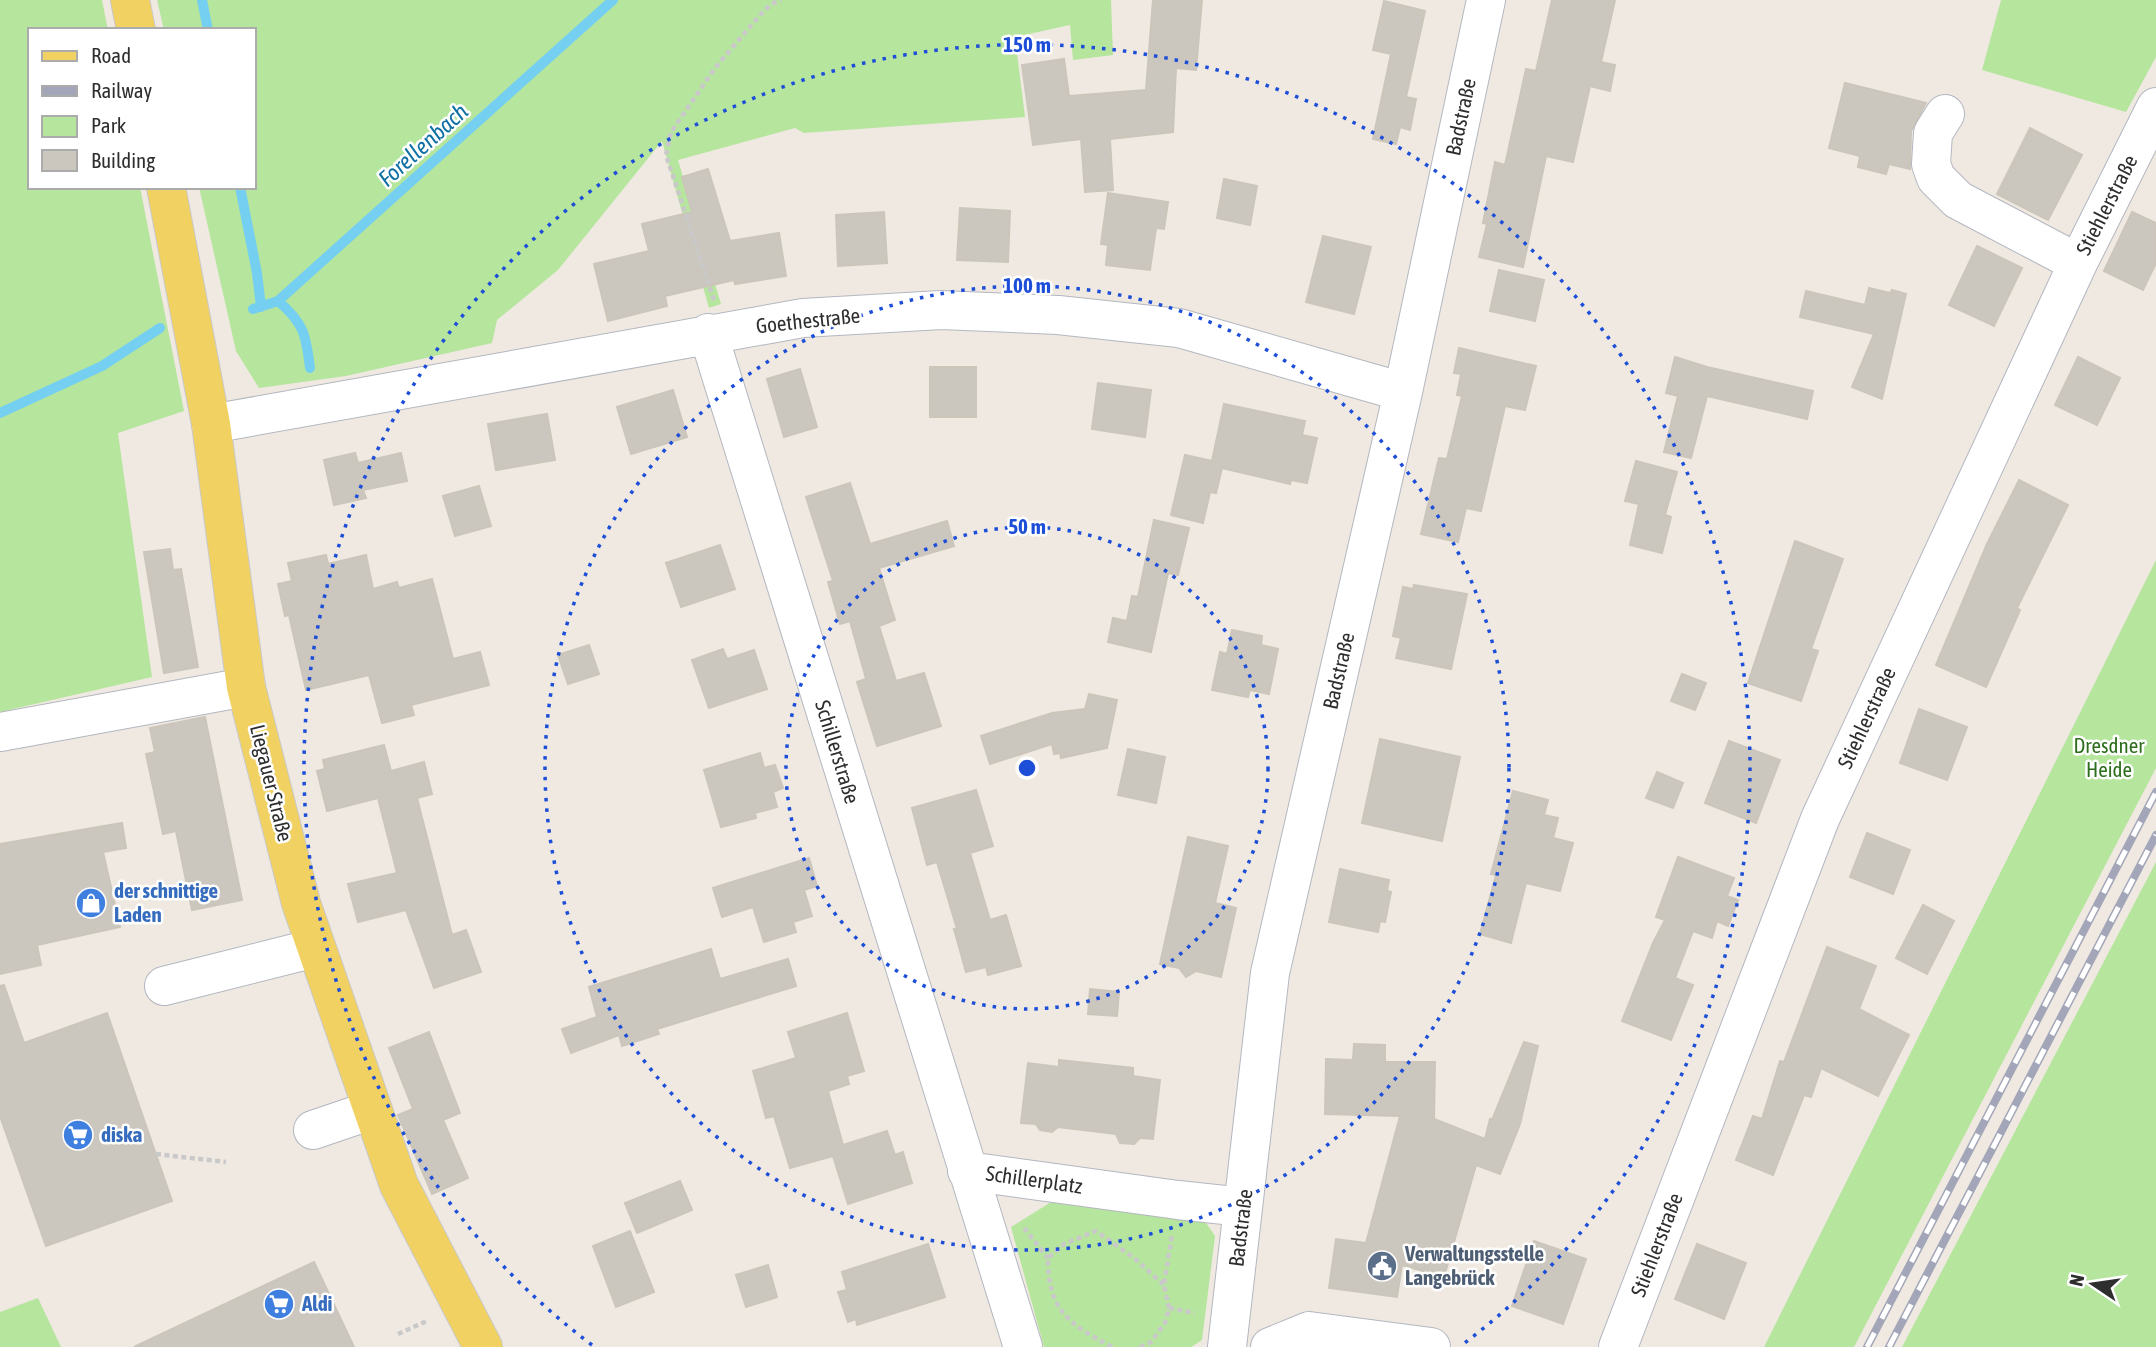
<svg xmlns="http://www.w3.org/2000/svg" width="2156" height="1347" font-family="'Asap Condensed',sans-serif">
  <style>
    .green { fill: #b6e59e }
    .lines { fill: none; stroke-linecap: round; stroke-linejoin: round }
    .stream { stroke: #75cff0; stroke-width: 10 }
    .building { fill: #cbc7bf; stroke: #cbc5ba; stroke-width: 2 }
    .minor-casing { stroke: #b4b7c1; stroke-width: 40 }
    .major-casing { stroke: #c9c9c9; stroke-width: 40 }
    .path { stroke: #c9c9c9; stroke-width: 4.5; stroke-dasharray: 5 3.5; stroke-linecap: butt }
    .minor { stroke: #fff; stroke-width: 38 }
    .major { stroke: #f2d163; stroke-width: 38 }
    .rail-casing { stroke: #a3a6b8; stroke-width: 8 }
    .rail { stroke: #fff; stroke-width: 5; stroke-dasharray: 16; stroke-linecap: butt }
    .ring { fill: none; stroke: #1d4ed8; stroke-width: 3.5; stroke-dasharray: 3.5 7 }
    .labels { text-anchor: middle; stroke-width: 5; stroke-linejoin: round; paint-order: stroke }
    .street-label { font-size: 21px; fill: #2e2e2e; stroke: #fff }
    .park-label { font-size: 21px; fill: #2c6e1b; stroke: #fff }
    .shop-label { font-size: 21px; font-weight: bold; fill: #366cbe; stroke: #fff; text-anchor: start }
    .service-label { font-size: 21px; font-weight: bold; fill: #4e5e75; stroke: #fff; text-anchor: start }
    .water-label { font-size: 23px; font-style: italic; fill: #0d6fa3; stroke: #fff }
    .centre { fill: #1d4ed8; stroke: #fff; stroke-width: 3.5 }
    .ring-label { font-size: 21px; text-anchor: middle; font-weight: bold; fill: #1d4ed8; stroke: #fff; stroke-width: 5; stroke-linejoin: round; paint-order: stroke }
  </style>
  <rect width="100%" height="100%" fill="#efe9e1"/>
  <path class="green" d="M 0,0 L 102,0 L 108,30 L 30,30 L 30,187 L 140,187 L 184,411 L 118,433 L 152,677 L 0,712 Z
    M 157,0 L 1111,0 L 1113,55 L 1073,60 L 1070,25 L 1015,37 L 1025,117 L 804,133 L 795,128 L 678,160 L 721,304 L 709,308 L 662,141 L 558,270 L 497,320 L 492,343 L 346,376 L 259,388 L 236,351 L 199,187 L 254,187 L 254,30 L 164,30 Z
    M 2001,0 L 2156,0 L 2156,57 L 2126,112 L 1982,70 Z
    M 2156,560 L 2156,768 L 1854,1347 L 1764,1347 Z
    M 2156,862 L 2156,1347 L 1902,1347 Z
    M 1059,1197 L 1200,1214 L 1215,1236 L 1202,1340 L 1191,1347 L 1044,1347 L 1011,1227 Z
    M 38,1298 L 61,1347 L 0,1347 L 0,1312 Z"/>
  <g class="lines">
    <path class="stream" d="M 202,0 L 208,30
      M 240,187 L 257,273 L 261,307
      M 278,301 C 304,323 306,335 310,368
      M 253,309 L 278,301 L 613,0
      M 0,413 L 102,366 L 160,328"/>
  </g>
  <path class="building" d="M 1153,0 L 1202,0 L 1196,70 L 1176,68 L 1173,132 L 1110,139 L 1113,190 L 1085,192 L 1081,139 L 1033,145 L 1022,65 L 1064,59 L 1069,96 L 1146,90 Z
    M 1552,0 L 1615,0 L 1601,62 L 1615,65 L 1610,91 L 1590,86 L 1573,162 L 1546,156 L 1523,267 L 1479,257 L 1487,224 L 1483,223 L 1495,162 L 1505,165 L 1526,69 L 1536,71 Z
    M 1384,1 L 1425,11 L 1406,97 L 1416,99 L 1410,130 L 1400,127 L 1396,144 L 1373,139 L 1391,54 L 1373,50 Z
    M 1845,83 L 1926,103 L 1911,131 L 1910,169 L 1889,164 L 1886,174 L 1858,167 L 1860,156 L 1829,148 Z
    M 2030,128 L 2082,155 L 2048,220 L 1997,194 Z
    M 708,169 L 730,241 L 779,233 L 786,276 L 735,284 L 734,280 L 665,296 L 667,306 L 608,321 L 594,264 L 649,251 L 642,224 L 692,212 L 682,177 Z
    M 1224,179 L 1257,186 L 1250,225 L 1217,218 Z
    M 1108,193 L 1168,202 L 1164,229 L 1156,228 L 1150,270 L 1106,265 L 1108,245 L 1101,244 Z
    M 960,208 L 1010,211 L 1008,262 L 957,260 Z
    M 884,212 L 887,263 L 838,266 L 836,215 Z
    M 2132,212 L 2156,223 L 2156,263 L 2143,290 L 2104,271 Z
    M 1323,236 L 1371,247 L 1354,314 L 1306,302 Z
    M 1977,246 L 2022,268 L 1994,326 L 1949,305 Z
    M 1499,270 L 1544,280 L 1535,321 L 1490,311 Z
    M 1869,288 L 1890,293 L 1892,290 L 1906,294 L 1882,399 L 1852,387 L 1874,334 L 1800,317 L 1806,291 L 1865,305 Z
    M 1459,348 L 1536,366 L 1525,410 L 1505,406 L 1481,511 L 1466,508 L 1458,542 L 1421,534 L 1439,458 L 1447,459 L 1462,396 L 1457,395 L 1461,374 L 1454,373 Z
    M 1675,357 L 1707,367 L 1813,391 L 1807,419 L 1707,396 L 1691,458 L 1664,452 L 1678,396 L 1666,393 Z
    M 2078,357 L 2120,378 L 2097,425 L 2055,405 Z
    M 930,367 L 976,367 L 976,417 L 930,417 Z
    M 800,369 L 817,427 L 784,437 L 767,379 Z
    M 1098,383 L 1151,390 L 1145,437 L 1092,429 Z
    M 673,390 L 687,437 L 631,454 L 617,407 Z
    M 1224,404 L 1305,421 L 1302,435 L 1317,438 L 1307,483 L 1291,480 L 1290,484 L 1222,468 L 1216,493 L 1210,492 L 1203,523 L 1171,515 L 1185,455 L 1212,461 Z
    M 547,414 L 555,460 L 496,470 L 488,424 Z
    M 355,453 L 358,463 L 401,453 L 407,481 L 363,490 L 366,498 L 334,505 L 324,460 Z
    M 1636,461 L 1677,472 L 1665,515 L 1671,517 L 1662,553 L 1630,545 L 1639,504 L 1625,501 Z
    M 2019,480 L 2068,505 L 2017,608 L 2020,610 L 1986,687 L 1936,665 L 1987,544 Z
    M 850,483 L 870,544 L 947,521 L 954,546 L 879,568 L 895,620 L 879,626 L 896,681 L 924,673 L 941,726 L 877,746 L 857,682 L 866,679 L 850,621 L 840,624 L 828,582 L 833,581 L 806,497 Z
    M 479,486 L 491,526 L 455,536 L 443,496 Z
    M 1154,520 L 1189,528 L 1178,575 L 1168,573 L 1151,652 L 1108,642 L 1113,618 L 1127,621 L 1132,596 L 1138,597 Z
    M 1795,541 L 1843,559 L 1811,649 L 1818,651 L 1801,701 L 1748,683 Z
    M 720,545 L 735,589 L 681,607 L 666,563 Z
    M 170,549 L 173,570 L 181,569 L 198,667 L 164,673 L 144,552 Z
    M 326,555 L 328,564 L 366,555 L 373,589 L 397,582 L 399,588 L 432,579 L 453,659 L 480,652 L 489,685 L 411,705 L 414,715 L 382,723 L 369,675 L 306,690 L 289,615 L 285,616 L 278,584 L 292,581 L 288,563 Z
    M 1414,585 L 1467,594 L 1451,669 L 1396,658 L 1401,638 L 1393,636 L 1403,587 L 1413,589 Z
    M 1232,630 L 1262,636 L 1261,645 L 1278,649 L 1269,694 L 1250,690 L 1248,697 L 1212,690 L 1220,652 L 1227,654 Z
    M 589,645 L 599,674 L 568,684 L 558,655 Z
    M 723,649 L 727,659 L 754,650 L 767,689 L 709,708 L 692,660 Z
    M 1682,674 L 1706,683 L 1695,710 L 1671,701 Z
    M 1089,694 L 1117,700 L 1107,748 L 1061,758 L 1060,753 L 1054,754 L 1052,744 L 990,764 L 981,736 L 1052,713 L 1085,709 Z
    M 1919,709 L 1967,727 L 1947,780 L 1900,763 Z
    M 205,717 L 242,900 L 192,910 L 176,831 L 163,834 L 146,754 L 155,752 L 150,728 Z
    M 1380,739 L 1460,757 L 1442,841 L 1362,823 Z
    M 1729,741 L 1780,760 L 1756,823 L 1705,803 Z
    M 384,745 L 391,771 L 424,762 L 432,794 L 417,798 L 452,935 L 466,930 L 481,972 L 434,988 L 406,910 L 358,922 L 348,884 L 397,873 L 378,798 L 327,811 L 317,771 L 325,769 L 323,760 Z
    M 1128,749 L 1165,757 L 1156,803 L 1118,795 Z
    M 760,753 L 764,768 L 775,765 L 783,788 L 773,792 L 777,807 L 755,813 L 756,818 L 721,827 L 704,770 Z
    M 1657,772 L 1683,783 L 1673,808 L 1646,798 Z
    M 976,790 L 993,846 L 970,853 L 990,920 L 1006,915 L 1021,966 L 988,975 L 986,967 L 966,972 L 954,929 L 957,929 L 937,862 L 927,865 L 912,808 Z
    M 1513,791 L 1548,800 L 1544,815 L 1558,818 L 1553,838 L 1573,843 L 1560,891 L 1526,883 L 1511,943 L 1480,934 L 1496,875 L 1491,874 Z
    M 122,823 L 126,848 L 103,852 L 120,927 L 37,945 L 41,965 L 0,974 L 0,844 Z
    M 1867,833 L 1910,850 L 1893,894 L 1850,877 Z
    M 1188,837 L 1228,846 L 1215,903 L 1236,908 L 1221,977 L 1196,971 L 1186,977 L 1179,968 L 1160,964 Z
    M 1678,857 L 1734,878 L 1727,896 L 1738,900 L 1728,926 L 1717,921 L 1712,938 L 1693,931 L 1675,978 L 1693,985 L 1671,1040 L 1622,1021 L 1653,943 L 1665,920 L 1656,917 Z
    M 809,858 L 817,886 L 804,890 L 812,916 L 793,922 L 796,932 L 764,942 L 753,907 L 722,917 L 713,888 Z
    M 1340,869 L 1389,880 L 1387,891 L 1391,892 L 1385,922 L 1380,921 L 1378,932 L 1329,922 Z
    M 1923,905 L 1954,921 L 1927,974 L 1896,958 Z
    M 1827,947 L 1876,966 L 1859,1009 L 1909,1035 L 1878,1096 L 1821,1068 L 1811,1097 L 1804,1095 L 1773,1175 L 1736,1160 L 1753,1116 L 1762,1119 L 1780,1061 L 1784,1062 Z
    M 711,949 L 720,979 L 788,959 L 796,986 L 657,1029 L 659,1034 L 622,1046 L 619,1035 L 571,1053 L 562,1029 L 597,1017 L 589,987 Z
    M 4,985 L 24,1043 L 107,1013 L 172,1201 L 46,1246 L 0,1116 L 0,986 Z
    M 1090,989 L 1119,992 L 1117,1016 L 1088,1014 Z
    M 847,1013 L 864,1071 L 847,1076 L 849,1084 L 828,1091 L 843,1145 L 887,1131 L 895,1155 L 903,1152 L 912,1183 L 848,1204 L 833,1156 L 790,1168 L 774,1116 L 766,1118 L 753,1071 L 796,1058 L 788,1032 Z
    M 429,1032 L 460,1113 L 443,1120 L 468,1178 L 432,1194 L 398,1115 L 413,1109 L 389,1048 Z
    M 1524,1042 L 1538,1046 L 1520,1124 L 1500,1174 L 1476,1165 L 1444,1277 L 1402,1265 L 1397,1297 L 1329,1288 L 1336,1239 L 1366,1243 L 1400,1116 L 1325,1114 L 1326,1059 L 1353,1060 L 1354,1044 L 1385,1045 L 1385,1062 L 1435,1062 L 1434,1119 L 1485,1139 L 1490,1119 L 1492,1120 Z
    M 1059,1060 L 1133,1068 L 1133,1076 L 1160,1080 L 1153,1139 L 1140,1138 L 1134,1144 L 1120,1143 L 1116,1134 L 1058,1127 L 1052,1132 L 1040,1130 L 1036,1124 L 1021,1123 L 1028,1063 L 1059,1067 Z
    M 680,1181 L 692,1210 L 637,1233 L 625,1203 Z
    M 630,1231 L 654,1292 L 616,1307 L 593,1246 Z
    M 1534,1241 L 1586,1259 L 1563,1324 L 1512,1306 Z
    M 928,1244 L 945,1297 L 857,1325 L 856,1319 L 848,1322 L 838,1292 L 847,1290 L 842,1272 Z
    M 1697,1244 L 1746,1263 L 1724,1319 L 1675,1299 Z
    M 314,1262 L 354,1347 L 134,1347 Z
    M 768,1265 L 777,1297 L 746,1307 L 736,1275 Z"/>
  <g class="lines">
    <g class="minor-casing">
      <path id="minor" d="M 1945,114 L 1933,133 L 1931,164 L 1936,178 L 1958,200 L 2078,263
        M 708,333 L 1023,1347
        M 211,424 L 803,318 L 941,310 L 1058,315 L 1179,328 L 1403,392
        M 0,732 L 246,687
        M 164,986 L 315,948
        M 313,1130 L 372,1110
        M 967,1171 L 1178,1200 L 1243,1207
        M 1227,1347 L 1270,973 L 1403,392 L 1486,0
        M 1270,1347 L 1309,1331 L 1431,1347
        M 1618,1347 L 1820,819 L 2078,263 L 2156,107"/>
    </g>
    <g class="major-casing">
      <path id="major" d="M 130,0 L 136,30
        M 166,187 L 211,424 L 246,687 L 301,903 L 399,1185 L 483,1347"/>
    </g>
    <path class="path" d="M 714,300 L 666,155 L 671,132 L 715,68 L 760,15 L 771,4 L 781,0
      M 156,1154 L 226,1162
      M 1024,1228 L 1048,1258
      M 1169,1308 L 1195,1313
      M 398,1334 L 429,1320
      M 1112,1347 C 1069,1324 1048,1311 1048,1258 L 1064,1244 L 1096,1231 L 1134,1258 L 1164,1285
      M 1140,1347 L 1151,1342 L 1165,1323 L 1169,1308 L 1164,1285 L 1172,1235"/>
    <use href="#minor" class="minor"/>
    <use href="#major" class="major"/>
    <g class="rail-casing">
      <path id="rail" d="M 1867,1347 L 2156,792
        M 1889,1347 L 2156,835"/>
    </g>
    <use href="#rail" class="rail"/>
  </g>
  <g class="ring">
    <circle cx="1027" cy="768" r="241"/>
    <circle cx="1027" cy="768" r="482"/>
    <path d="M592 1345A723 723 0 1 1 1462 1345"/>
  </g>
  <defs>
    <g id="shop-disc" transform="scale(1.575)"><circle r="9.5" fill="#3f7fe0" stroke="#fff"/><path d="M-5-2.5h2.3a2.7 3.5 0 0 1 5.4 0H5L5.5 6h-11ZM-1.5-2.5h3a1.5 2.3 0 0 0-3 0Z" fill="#fff"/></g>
    <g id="supermarket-disc" transform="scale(1.575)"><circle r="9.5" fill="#3f7fe0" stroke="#fff"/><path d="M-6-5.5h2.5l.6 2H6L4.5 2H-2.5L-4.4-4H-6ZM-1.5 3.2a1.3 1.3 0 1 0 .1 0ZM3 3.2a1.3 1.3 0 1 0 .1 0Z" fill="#fff"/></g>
    <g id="civic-disc" transform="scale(1.575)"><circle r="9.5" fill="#5c6f8a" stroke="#fff"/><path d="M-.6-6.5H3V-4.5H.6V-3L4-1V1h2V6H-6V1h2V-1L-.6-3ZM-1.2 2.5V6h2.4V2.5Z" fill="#fff"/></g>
  </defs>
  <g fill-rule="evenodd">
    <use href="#shop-disc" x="91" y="903"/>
    <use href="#supermarket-disc" x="78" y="1135"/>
    <use href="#civic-disc" x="1382" y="1266"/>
    <use href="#supermarket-disc" x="279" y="1304"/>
  </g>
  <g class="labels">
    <g class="street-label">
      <text transform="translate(1461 117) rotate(-78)" y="7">Badstraße</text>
      <text transform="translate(2107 205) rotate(-63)" y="7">Stiehlerstraße</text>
      <text transform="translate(808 321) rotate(-6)" y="7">Goethestraße</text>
      <text transform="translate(1339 671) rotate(-77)" y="7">Badstraße</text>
      <text transform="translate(1867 718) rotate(-65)" y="7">Stiehlerstraße</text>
      <text transform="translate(837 752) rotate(73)" y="7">Schillerstraße</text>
      <text transform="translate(271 783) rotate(76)" y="7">Liegauer Straße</text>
      <text transform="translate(1034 1180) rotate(8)" y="7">Schillerplatz</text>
      <text transform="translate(1241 1228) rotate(-83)" y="7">Badstraße</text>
      <text transform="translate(1657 1245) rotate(-69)" y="7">Stiehlerstraße</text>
    </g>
    <g class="park-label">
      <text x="2109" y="753">Dresdner<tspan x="2109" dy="24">Heide</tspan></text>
    </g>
    <g class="shop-label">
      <text x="114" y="898">der schnittige<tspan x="114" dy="24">Laden</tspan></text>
      <text x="101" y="1142">diska</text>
      <text x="302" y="1311">Aldi</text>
    </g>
    <g class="service-label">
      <text x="1405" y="1261">Verwaltungsstelle<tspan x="1405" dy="24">Langebrück</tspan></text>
    </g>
    <g class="water-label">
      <text transform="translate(423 145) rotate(-42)" y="8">Forellenbach</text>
    </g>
  </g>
  <circle cx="1027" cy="768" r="10" class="centre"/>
  <g class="ring-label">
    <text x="1027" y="52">150 m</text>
    <text x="1027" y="293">100 m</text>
    <text x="1027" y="534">50 m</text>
  </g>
  <rect x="28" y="28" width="228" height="161" fill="#ffffff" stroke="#ababab" stroke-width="2"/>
  <rect x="42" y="51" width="35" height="10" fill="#f2d163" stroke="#ababab" stroke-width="2"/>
  <text x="91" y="63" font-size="21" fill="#2e2e2e">Road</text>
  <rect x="42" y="86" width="35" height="10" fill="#a3a6b8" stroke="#ababab" stroke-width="2"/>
  <text x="91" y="98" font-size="21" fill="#2e2e2e">Railway</text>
  <rect x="42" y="116" width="35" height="21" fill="#b6e59e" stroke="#ababab" stroke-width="2"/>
  <text x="91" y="133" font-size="21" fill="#2e2e2e">Park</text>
  <rect x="42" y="150" width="35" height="21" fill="#cbc7bf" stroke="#ababab" stroke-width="2"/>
  <text x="91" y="168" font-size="21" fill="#2e2e2e">Building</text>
  <g transform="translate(2093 1284) rotate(283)" stroke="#ffffff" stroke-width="5" paint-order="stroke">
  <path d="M0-5L12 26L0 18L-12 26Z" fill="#2e2e2e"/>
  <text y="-10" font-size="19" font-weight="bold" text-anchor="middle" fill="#2e2e2e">N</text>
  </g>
</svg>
